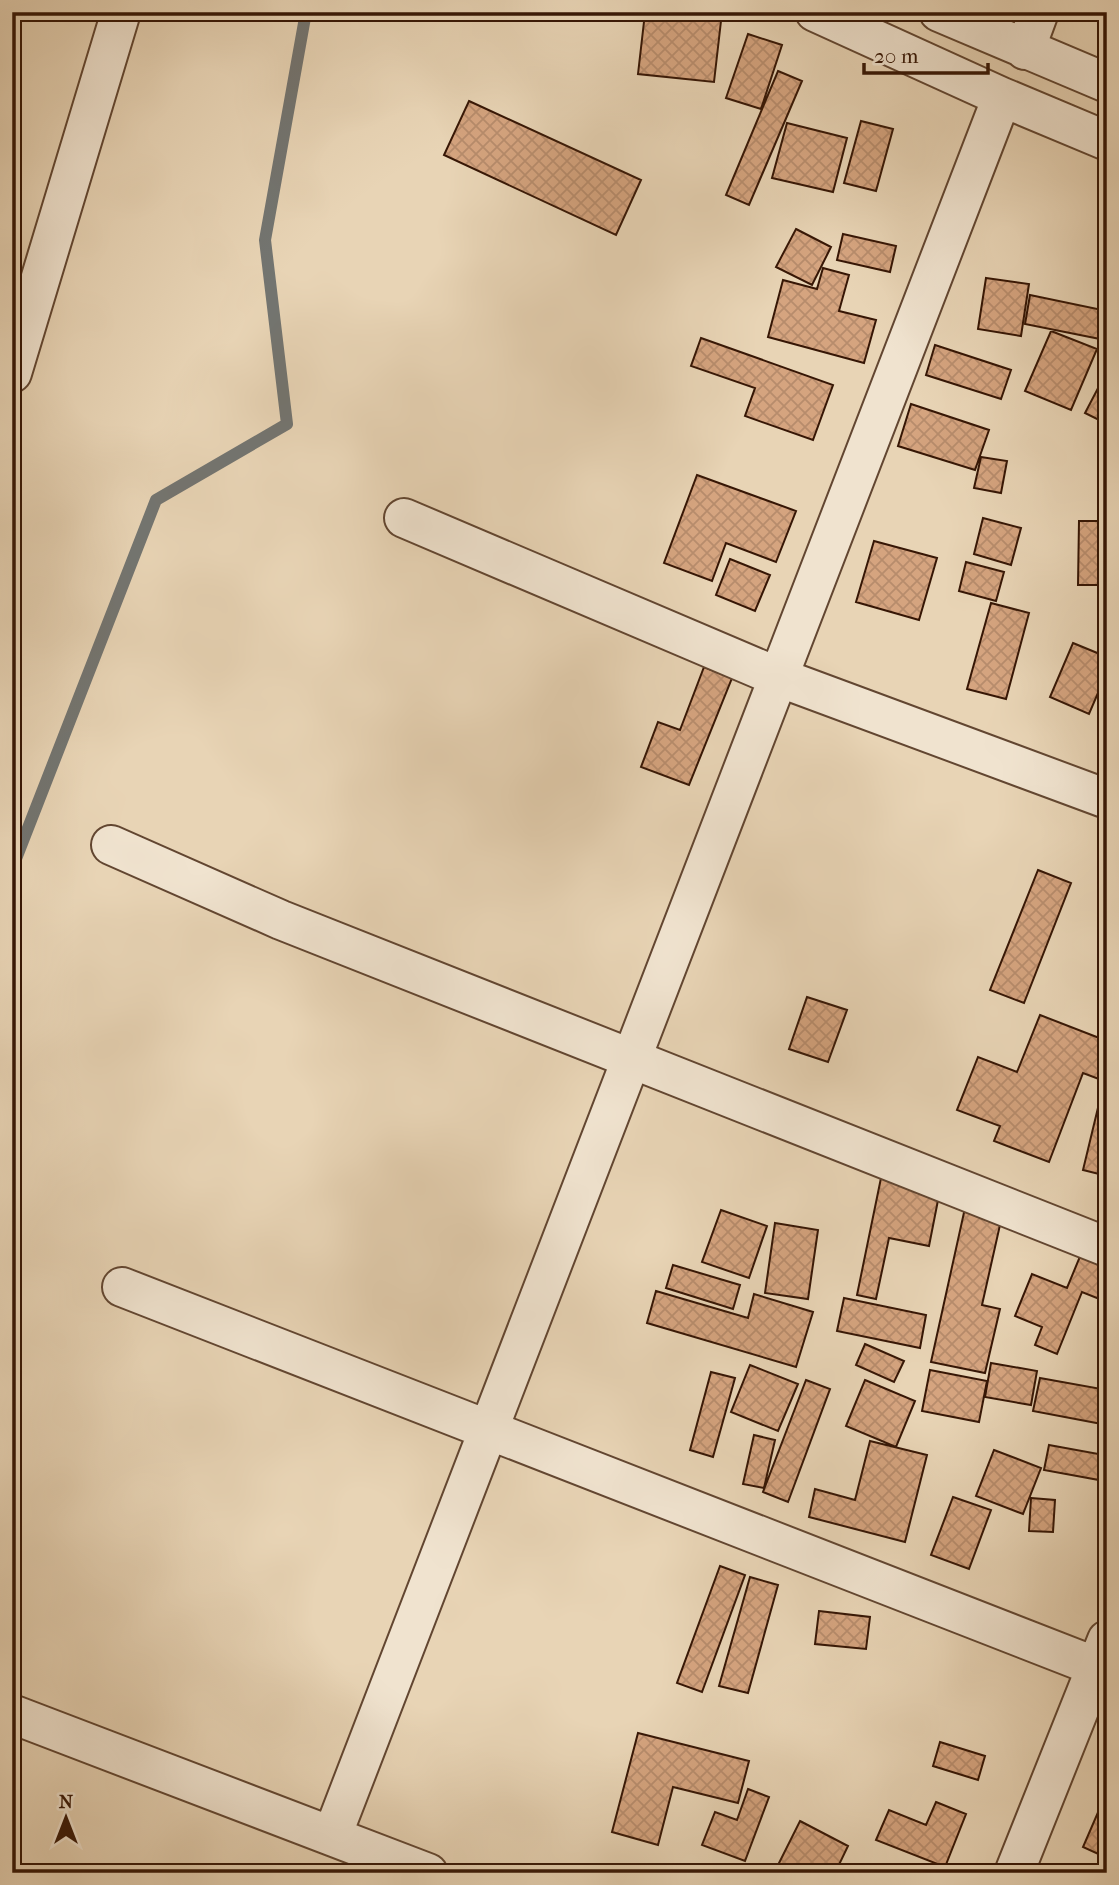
<svg xmlns="http://www.w3.org/2000/svg" width="1119" height="1885" font-family="'IM FELL French Canon',serif">
  <style>
    .lines { fill: none; stroke-linecap: round; stroke-linejoin: round }
    .stream { stroke: #737571; stroke-width: 12 }
    .building { fill: url(#building-cross-hatch); stroke: #361605; stroke-width: 2 }
    .minor-casing { stroke: #624631; stroke-width: 42 }
    .minor { stroke: #f0e3cf; stroke-width: 38 }
  </style>
  <defs>
    <pattern id="building-cross-hatch" width="8" height="8" patternUnits="userSpaceOnUse" patternTransform="scale(1.75)"><rect width="8" height="8" fill="#d5a47f"/><path d="M0 0l8 8M0 8l8-8" fill="none" stroke="#b78c6c"/></pattern>
  </defs>
  <rect width="100%" height="100%" fill="#e8d4b5"/>
  <filter id="stains"><feTurbulence type="fractalNoise" baseFrequency=".00286" numOctaves="4"/><feColorMatrix values="0 0 0 0 .2 0 0 0 0 .09 0 0 0 0 .02 0 0 0 .5 -.17"/></filter>
  <radialGradient id="worn" r=".72"><stop offset=".6" stop-color="#630" stop-opacity="0"/><stop offset="1" stop-color="#630" stop-opacity=".3"/></radialGradient>
  <g class="lines">
    <path class="stream" d="M 12,869 L 156,500 L 287,424 L 265,240 L 306,12"/>
  </g>
  <path class="building" d="M 645,13 L 721,21 L 714,82 L 638,74 Z
    M 748,34 L 782,45 L 761,109 L 726,98 Z
    M 778,71 L 802,81 L 749,205 L 726,195 Z
    M 469,101 L 641,180 L 616,235 L 444,155 Z
    M 861,121 L 893,129 L 876,191 L 844,183 Z
    M 787,123 L 847,138 L 833,192 L 772,178 Z
    M 796,229 L 831,247 L 812,285 L 776,267 Z
    M 843,234 L 896,246 L 890,272 L 837,260 Z
    M 823,268 L 849,275 L 839,311 L 876,320 L 864,363 L 768,337 L 783,280 L 817,289 Z
    M 986,278 L 1029,284 L 1021,336 L 978,329 Z
    M 1030,295 L 1107,311 L 1105,340 L 1025,324 Z
    M 1051,331 L 1097,349 L 1071,410 L 1025,391 Z
    M 701,338 L 833,385 L 813,440 L 745,416 L 755,388 L 691,366 Z
    M 935,345 L 1011,370 L 1001,399 L 926,375 Z
    M 1107,371 L 1107,424 L 1085,413 Z
    M 911,404 L 989,430 L 975,470 L 898,446 Z
    M 981,457 L 1007,461 L 1001,493 L 974,488 Z
    M 697,475 L 796,511 L 776,562 L 726,543 L 712,581 L 664,563 Z
    M 983,518 L 1021,528 L 1011,565 L 974,554 Z
    M 1079,521 L 1107,521 L 1107,585 L 1078,585 Z
    M 874,541 L 937,558 L 919,620 L 856,602 Z
    M 730,559 L 770,575 L 755,611 L 716,595 Z
    M 966,562 L 1004,572 L 996,601 L 959,591 Z
    M 991,603 L 1029,613 L 1006,699 L 967,689 Z
    M 1073,643 L 1107,657 L 1107,672 L 1089,714 L 1050,697 Z
    M 704,667 L 732,678 L 689,785 L 641,767 L 658,722 L 680,730 Z
    M 1107,706 L 1107,746 L 1099,745 Z
    M 1038,870 L 1071,883 L 1024,1003 L 990,990 Z
    M 807,997 L 847,1010 L 828,1062 L 789,1049 Z
    M 1040,1015 L 1107,1041 L 1107,1082 L 1083,1073 L 1049,1162 L 994,1141 L 1000,1126 L 957,1110 L 978,1057 L 1017,1072 Z
    M 1103,1087 L 1107,1088 L 1107,1176 L 1083,1170 Z
    M 881,1178 L 940,1190 L 929,1246 L 889,1238 L 876,1299 L 857,1295 Z
    M 965,1208 L 1002,1216 L 982,1305 L 1000,1309 L 985,1373 L 931,1362 Z
    M 721,1210 L 767,1226 L 749,1278 L 702,1262 Z
    M 775,1223 L 818,1230 L 808,1299 L 765,1293 Z
    M 1081,1254 L 1107,1264 L 1107,1302 L 1082,1292 L 1057,1354 L 1035,1345 L 1042,1327 L 1015,1316 L 1032,1274 L 1067,1288 Z
    M 673,1265 L 740,1285 L 733,1309 L 666,1288 Z
    M 656,1291 L 748,1318 L 754,1294 L 813,1312 L 796,1367 L 647,1323 Z
    M 844,1298 L 926,1315 L 920,1348 L 837,1331 Z
    M 865,1344 L 904,1361 L 894,1382 L 856,1365 Z
    M 991,1363 L 1037,1371 L 1031,1405 L 985,1397 Z
    M 750,1365 L 798,1384 L 778,1431 L 731,1412 Z
    M 930,1370 L 987,1381 L 979,1422 L 922,1411 Z
    M 711,1372 L 735,1378 L 713,1457 L 690,1450 Z
    M 1040,1378 L 1107,1390 L 1107,1425 L 1033,1411 Z
    M 806,1380 L 830,1389 L 788,1502 L 763,1492 Z
    M 865,1380 L 915,1401 L 896,1447 L 846,1426 Z
    M 754,1435 L 775,1440 L 764,1488 L 743,1484 Z
    M 870,1441 L 927,1455 L 905,1542 L 809,1517 L 815,1489 L 855,1500 Z
    M 1049,1445 L 1104,1455 L 1099,1480 L 1044,1470 Z
    M 994,1450 L 1041,1468 L 1023,1514 L 976,1496 Z
    M 953,1497 L 991,1510 L 969,1569 L 931,1555 Z
    M 1031,1498 L 1055,1500 L 1053,1532 L 1029,1531 Z
    M 720,1566 L 745,1575 L 702,1692 L 677,1683 Z
    M 750,1577 L 778,1585 L 748,1693 L 719,1686 Z
    M 819,1611 L 870,1617 L 866,1649 L 815,1644 Z
    M 638,1733 L 749,1761 L 738,1803 L 673,1787 L 658,1845 L 612,1832 Z
    M 940,1742 L 985,1756 L 978,1780 L 933,1766 Z
    M 748,1789 L 769,1797 L 745,1861 L 702,1845 L 715,1812 L 737,1820 Z
    M 936,1802 L 966,1814 L 945,1867 L 876,1840 L 889,1810 L 926,1825 Z
    M 1099,1810 L 1107,1813 L 1107,1858 L 1083,1847 Z
    M 800,1821 L 848,1846 L 835,1873 L 774,1873 Z"/>
  <g class="lines">
    <g class="minor-casing">
      <path id="minor" d="M 815,12 L 1002,97 L 1107,141
        M 939,12 L 1107,83
        M 1025,50 L 1039,12
        M 12,373 L 121,12
        M 404,518 L 778,677 L 1107,799
        M 111,845 L 281,920 L 1107,1247
        M 122,1287 L 1107,1671
        M 12,1714 L 428,1873
        M 332,1836 L 1002,97
        M 1014,1873 L 1107,1640"/>
    </g>
    <use href="#minor" class="minor"/>
  </g>
  <rect width="1119" height="1885" fill="none" stroke="#e8d4b5" stroke-width="42"/>
  <rect x="14" y="14" width="1091" height="1857" fill="none" stroke="#361605" stroke-width="3.5"/>
  <rect x="21" y="21" width="1077" height="1843" fill="none" stroke="#361605" stroke-width="2"/>
  <g transform="translate(66 1818)" stroke="#f0e3cf" stroke-width="5" paint-order="stroke">
  <path d="M0-5L12 26L0 18L-12 26Z" fill="#361605"/>
  <text y="-10" font-size="19" font-weight="bold" text-anchor="middle" fill="#361605">N</text>
  </g>
  <path d="M864 63v10h124v-10" fill="none" stroke="#361605" stroke-width="3.5"/>
  <text x="874" y="63" font-size="21" fill="#361605" stroke="#f0e3cf" stroke-width="5" paint-order="stroke">20 m</text>
  <rect width="100%" height="100%" filter="url(#stains)"/>
  <rect width="100%" height="100%" fill="url(#worn)"/>
</svg>
